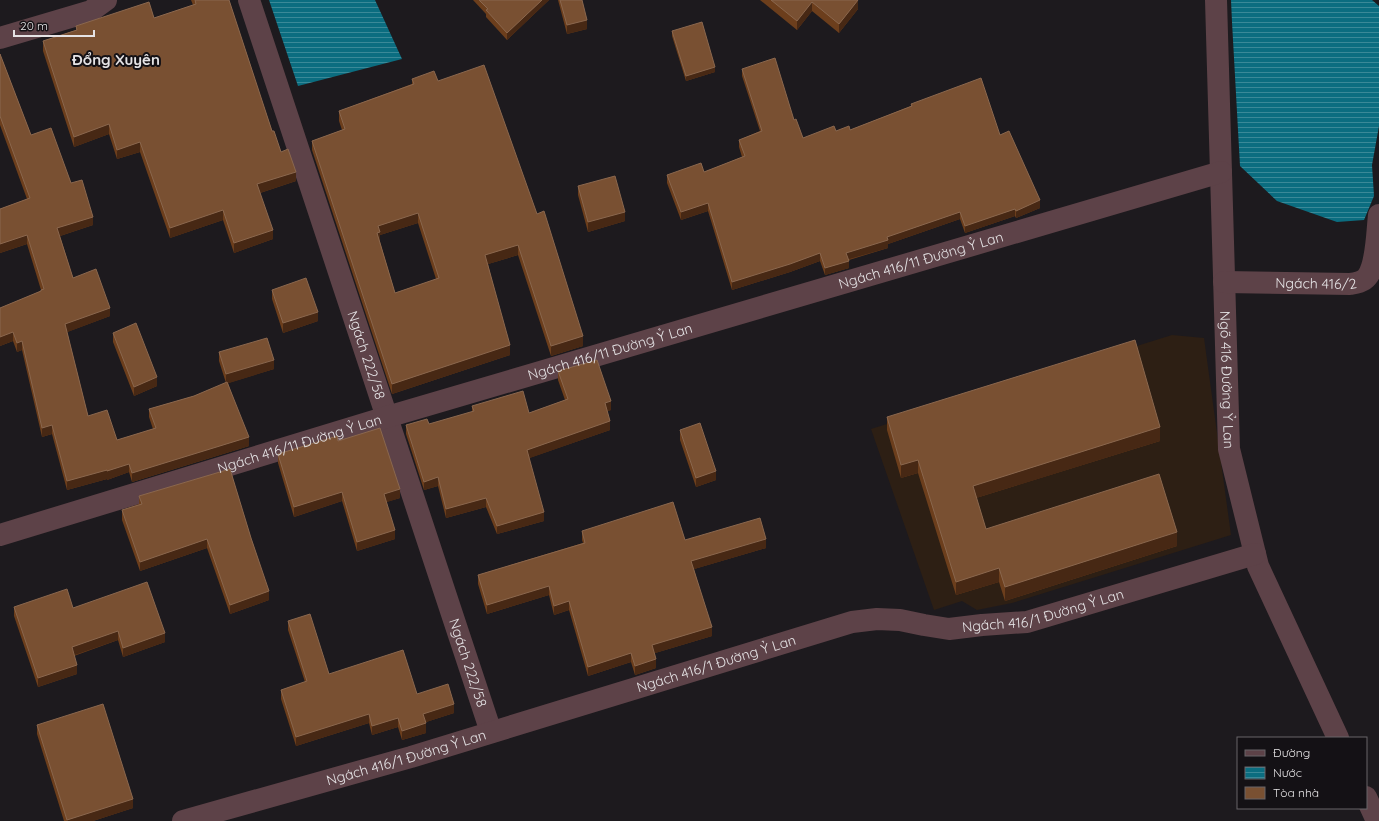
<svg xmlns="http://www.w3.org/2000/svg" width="1379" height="821" font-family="Quicksand,sans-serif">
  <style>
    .industrial { fill: #2d1f14 }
    .water { fill: url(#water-rules) }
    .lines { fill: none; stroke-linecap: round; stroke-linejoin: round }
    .minor { stroke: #5d4248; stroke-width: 22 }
    .wall { fill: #6c3e1c; fill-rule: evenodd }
    .shaded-wall { fill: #472814 }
    .building { fill: #795032; stroke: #8a674e; fill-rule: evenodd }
    .labels { text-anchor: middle; stroke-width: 4; stroke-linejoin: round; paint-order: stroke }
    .street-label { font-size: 14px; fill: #e5e3e5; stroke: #141115 }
    .neighbourhood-label { font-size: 15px; font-weight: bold; fill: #e5e3e5; stroke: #141115 }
  </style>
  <defs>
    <pattern id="water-rules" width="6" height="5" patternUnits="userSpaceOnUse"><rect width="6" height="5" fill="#0b6d80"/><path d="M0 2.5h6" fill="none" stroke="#3a8998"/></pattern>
  </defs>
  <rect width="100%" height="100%" fill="#1d1a1e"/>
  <path class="industrial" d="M 1172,335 L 1204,338 L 1231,535 L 1012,603 L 977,610 L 962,601 L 934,610 L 871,429 Z"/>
  <path class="water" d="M 269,0 L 375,0 L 402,59 L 298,86 Z
    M 1231,0 L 1372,0 L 1379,6 L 1379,126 L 1372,165 L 1374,196 L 1364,220 L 1337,222 L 1277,201 L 1240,166 L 1232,22 Z"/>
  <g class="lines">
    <g class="minor">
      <path id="s1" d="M 249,0 L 491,732"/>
      <path id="s2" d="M 1216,0 L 1229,449 L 1258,566 L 1338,738"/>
      <path d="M 0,38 L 91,11 L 106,0"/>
      <path id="s3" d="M 1224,282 L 1350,284 C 1356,283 1363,282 1367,277 C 1377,265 1377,231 1379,215"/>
      <path id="s4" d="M 0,535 L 387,417 L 1221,172"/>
      <path d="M 1366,797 L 1377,821"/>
      <path id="s5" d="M 183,821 L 411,757 L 852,622 L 877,619 L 900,620 L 924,625 L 949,629 L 982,625 L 1027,622 L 1255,554"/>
    </g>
  </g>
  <path class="wall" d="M 191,0 L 229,0 L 272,131 L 281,152 L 296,181 L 260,193 L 273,239 L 234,253 L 223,220 L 170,238 L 140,152 L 117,159 L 109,134 L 74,147 L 43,51 L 43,41 L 76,30 L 76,26 L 154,18 L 193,5 Z
    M 473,0 L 549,0 L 507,40 L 486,17 L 486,14 Z
    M 558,0 L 582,0 L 587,29 L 567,34 Z
    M 760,0 L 858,0 L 858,9 L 839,33 L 812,11 L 797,30 Z
    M 672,31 L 715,72 L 686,81 L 672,36 Z
    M 0,54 L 31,135 L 71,183 L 93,225 L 60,236 L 73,278 L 110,316 L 67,332 L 88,416 L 117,440 L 153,429 L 149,417 L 149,409 L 194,396 L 226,383 L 219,361 L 219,352 L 274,369 L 228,383 L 249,446 L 132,482 L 129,472 L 107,480 L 107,479 L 67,490 L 52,434 L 42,437 L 22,350 L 17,352 L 13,341 L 0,346 L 0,308 L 41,291 L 41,290 L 27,244 L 0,253 L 0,209 L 27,199 L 0,125 Z
    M 742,69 L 794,120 L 803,138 L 836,131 L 850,130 L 911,106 L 911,104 L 1000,135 L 1040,208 L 1016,218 L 1015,216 L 965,233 L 960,219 L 888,244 L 888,248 L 849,260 L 849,268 L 825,275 L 820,261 L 790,272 L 732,290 L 708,211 L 681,220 L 667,183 L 667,175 L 704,172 L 742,157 L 739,147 L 739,140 L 760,131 L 742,76 Z
    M 412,79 L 438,81 L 583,346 L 551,356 L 518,255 L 488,264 L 510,355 L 392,394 L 312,150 L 312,141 L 342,130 L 339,121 L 339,111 L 412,84 ZM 418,223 L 436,279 L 395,293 L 380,242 L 380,235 Z
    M 578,186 L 625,221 L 588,232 L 578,195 Z
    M 272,290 L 318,321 L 283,333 L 272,299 Z
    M 113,333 L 157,386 L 134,396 L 113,342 Z
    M 558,371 L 611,410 L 607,411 L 610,430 L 529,458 L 544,521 L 497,534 L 486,507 L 446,518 L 438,486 L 424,490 L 406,434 L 406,425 L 429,424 L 472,412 L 472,406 L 529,413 L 565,400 L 558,380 Z
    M 887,417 L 1160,441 L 976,498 L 986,529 L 1177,546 L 1005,601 L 999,582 L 956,595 L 918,473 L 901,478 L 887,430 Z
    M 680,430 L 716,480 L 696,487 L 680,440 Z
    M 338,441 L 400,498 L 386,502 L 395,539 L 357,551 L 342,501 L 294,517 L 278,463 L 278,454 Z
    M 230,469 L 269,600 L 230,614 L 207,548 L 140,571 L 122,520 L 122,510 L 139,504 L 139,496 Z
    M 582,531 L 685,540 L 766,548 L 694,569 L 712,636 L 655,653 L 656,668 L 635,675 L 631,662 L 588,676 L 569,610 L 554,615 L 549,595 L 487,614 L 478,584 L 478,575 L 583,543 L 582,540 Z
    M 14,607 L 73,608 L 165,642 L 123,657 L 118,640 L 74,656 L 77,674 L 38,687 L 14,616 Z
    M 288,621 L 329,674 L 417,694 L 454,713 L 426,722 L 426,733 L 402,740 L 398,727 L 372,735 L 369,723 L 296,746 L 281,699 L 281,690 L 305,682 L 288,630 Z
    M 37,725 L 133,808 L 93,821 L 64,821 L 37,734 Z"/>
  <path class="shaded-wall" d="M 542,0 L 549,0 L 507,40 L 507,33 Z
    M 858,0 L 858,9 L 839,33 L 839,24 Z
    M 812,2 L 812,11 L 797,30 L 797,21 Z
    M 587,20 L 587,29 L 567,34 L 567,25 Z
    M 715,67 L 715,72 L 686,81 L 686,76 Z
    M 109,124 L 109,134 L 74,147 L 74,137 Z
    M 140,142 L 140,152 L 117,159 L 117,150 Z
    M 296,172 L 296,181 L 257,194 L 257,184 Z
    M 1040,200 L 1040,208 L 1016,218 L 1016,211 Z
    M 708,203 L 708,211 L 681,220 L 681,212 Z
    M 1015,209 L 1015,216 L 965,233 L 965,226 Z
    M 223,210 L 223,220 L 170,238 L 170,228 Z
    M 625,212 L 625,221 L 588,232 L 588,222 Z
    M 960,212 L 960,219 L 888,244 L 888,248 L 846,260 L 846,253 L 887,237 Z
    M 418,213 L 418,223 L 380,235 L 380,242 L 377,243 L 378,226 Z
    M 93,217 L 93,225 L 57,237 L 57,228 Z
    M 273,230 L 273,239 L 234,253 L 234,243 Z
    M 27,235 L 27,244 L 0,253 L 0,244 Z
    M 518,245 L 518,255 L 485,265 L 485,255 Z
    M 820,253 L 820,261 L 790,272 L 732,290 L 732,282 Z
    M 849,261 L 849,268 L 825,275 L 825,268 Z
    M 110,308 L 110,316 L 65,333 L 65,324 Z
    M 318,312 L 318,321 L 283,333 L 283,323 Z
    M 13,332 L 13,341 L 0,346 L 0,337 Z
    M 583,336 L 583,346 L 551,356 L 551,346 Z
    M 22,341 L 22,350 L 17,352 L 17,343 Z
    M 510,345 L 510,355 L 392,394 L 392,384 Z
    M 274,360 L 274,369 L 226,384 L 226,374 Z
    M 157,377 L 157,386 L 134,396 L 134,387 Z
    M 611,401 L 611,410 L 605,412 L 605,403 Z
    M 610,421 L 610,430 L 527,459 L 527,450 Z
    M 52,425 L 52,434 L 42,437 L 42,428 Z
    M 1160,427 L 1160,441 L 973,499 L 973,486 Z
    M 249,437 L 249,446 L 132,482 L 132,473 Z
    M 918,460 L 918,473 L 901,478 L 901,465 Z
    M 129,464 L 129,472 L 107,480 L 107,471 Z
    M 107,470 L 107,479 L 67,490 L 67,481 Z
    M 716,471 L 716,480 L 696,487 L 696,478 Z
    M 438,477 L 438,486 L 424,490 L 424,482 Z
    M 400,489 L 400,498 L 384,503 L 384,494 Z
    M 342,492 L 342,501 L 294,517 L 294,507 Z
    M 486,498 L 486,507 L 446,518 L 446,509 Z
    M 544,512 L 544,521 L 497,534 L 497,526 Z
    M 395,530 L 395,539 L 357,551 L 357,542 Z
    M 1177,532 L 1177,546 L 1005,601 L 1005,587 Z
    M 207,539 L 207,548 L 140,571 L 140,562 Z
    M 766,539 L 766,548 L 691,570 L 691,561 Z
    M 999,568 L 999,582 L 956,595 L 956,582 Z
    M 549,586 L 549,595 L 487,614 L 487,605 Z
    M 269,591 L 269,600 L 230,614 L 230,605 Z
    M 569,601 L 569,610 L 554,615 L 554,606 Z
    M 712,627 L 712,636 L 652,654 L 652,645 Z
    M 118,631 L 118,640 L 72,656 L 72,647 Z
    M 165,633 L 165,642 L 123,657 L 123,648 Z
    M 631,653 L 631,662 L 588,676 L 588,667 Z
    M 656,659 L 656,668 L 635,675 L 635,666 Z
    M 77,665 L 77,674 L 38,687 L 38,678 Z
    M 454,704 L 454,713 L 423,723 L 423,714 Z
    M 369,714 L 369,723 L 296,746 L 296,737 Z
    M 398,718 L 398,727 L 372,735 L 372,726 Z
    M 426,723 L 426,733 L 402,740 L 402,731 Z
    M 133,799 L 133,808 L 93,821 L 67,821 L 67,820 Z"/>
  <path class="building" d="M 195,0 L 229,0 L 272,131 L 274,131 L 281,152 L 288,149 L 296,172 L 257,184 L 273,230 L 234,243 L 223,210 L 170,228 L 140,142 L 117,150 L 109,124 L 74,137 L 43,41 L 77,30 L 76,26 L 149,2 L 154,18 L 196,4 Z
    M 479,0 L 542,0 L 507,33 L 486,10 L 488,9 Z
    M 560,0 L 582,0 L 587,20 L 567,25 Z
    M 771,0 L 858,0 L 839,24 L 812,2 L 797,21 Z
    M 702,22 L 715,67 L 686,76 L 672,31 Z
    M 0,54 L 31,135 L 51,128 L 71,183 L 82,180 L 93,217 L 57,228 L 73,278 L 96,269 L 110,308 L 65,324 L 88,416 L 107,410 L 117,440 L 156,428 L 149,409 L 194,396 L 227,382 L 249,437 L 132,473 L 129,464 L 107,471 L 107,470 L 67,481 L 52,425 L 42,428 L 22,341 L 17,343 L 13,332 L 0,337 L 0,308 L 41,291 L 41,290 L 44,289 L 27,235 L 0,244 L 0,209 L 30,198 L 0,116 Z
    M 775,58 L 794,120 L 796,119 L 803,138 L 834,126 L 836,131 L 849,126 L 850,130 L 912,106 L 911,104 L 981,78 L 1000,135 L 1009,131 L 1040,200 L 1016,211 L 1015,209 L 965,226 L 960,212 L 887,237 L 888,240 L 846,253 L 849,261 L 825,268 L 820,253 L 790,264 L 732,282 L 708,203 L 681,212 L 667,175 L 701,163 L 704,172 L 745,156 L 739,140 L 762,131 L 742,69 Z
    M 484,65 L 537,214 L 544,211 L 583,336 L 551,346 L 518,245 L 485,255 L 510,345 L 392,384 L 312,141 L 345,129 L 339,111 L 414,84 L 412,79 L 434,71 L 438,81 ZM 418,213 L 439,278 L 395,293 L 377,233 L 380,232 L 378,226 Z
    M 615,176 L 625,212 L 588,222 L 578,186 Z
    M 306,278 L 318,312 L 283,323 L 272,290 Z
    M 136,323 L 157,377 L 134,387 L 113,333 Z
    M 267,338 L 274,360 L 226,374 L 219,352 Z
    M 1135,340 L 1160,427 L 973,486 L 986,529 L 1159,474 L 1177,532 L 1005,587 L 999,568 L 956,582 L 918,460 L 901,465 L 887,417 Z
    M 597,360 L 611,401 L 605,403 L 610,421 L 527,450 L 544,512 L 497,526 L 486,498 L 446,509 L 438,477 L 424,482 L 406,425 L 427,419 L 429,424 L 474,411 L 472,406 L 523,391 L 529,413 L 568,399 L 558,371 Z
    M 700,423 L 716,471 L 696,478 L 680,430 Z
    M 380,428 L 400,489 L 384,494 L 395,530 L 357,542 L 342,492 L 294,507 L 278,454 L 337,436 L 338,441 Z
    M 230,469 L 251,538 L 269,591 L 230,605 L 207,539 L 140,562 L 122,510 L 142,504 L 139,496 Z
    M 673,502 L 685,540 L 760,518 L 766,539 L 691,561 L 712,627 L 652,645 L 656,659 L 635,666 L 631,653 L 588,667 L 569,601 L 554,606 L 549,586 L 487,605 L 478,575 L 585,543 L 582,531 Z
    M 147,582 L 165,633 L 123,648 L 118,631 L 72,647 L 77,665 L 38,678 L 14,607 L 67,589 L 73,608 Z
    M 310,614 L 329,674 L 403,650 L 417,694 L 448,684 L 454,704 L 423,714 L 426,723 L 402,731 L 398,718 L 372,726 L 369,714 L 296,737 L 281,690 L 307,681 L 288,621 Z
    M 103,704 L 133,799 L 67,820 L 37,725 Z"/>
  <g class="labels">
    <g class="street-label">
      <text dy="5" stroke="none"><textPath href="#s4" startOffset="961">Ngách 416/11 Đường Ỷ Lan</textPath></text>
      <text dy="5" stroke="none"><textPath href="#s3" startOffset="92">Ngách 416/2</textPath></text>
      <text dy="5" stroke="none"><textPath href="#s4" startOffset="637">Ngách 416/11 Đường Ỷ Lan</textPath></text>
      <text dy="5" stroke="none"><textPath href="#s1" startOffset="374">Ngách 222/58</textPath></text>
      <text dy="5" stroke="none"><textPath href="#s2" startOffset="380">Ngõ 416 Đường Ỷ Lan</textPath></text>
      <text dy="5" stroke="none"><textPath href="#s4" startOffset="313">Ngách 416/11 Đường Ỷ Lan</textPath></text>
      <text dy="5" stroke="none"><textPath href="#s5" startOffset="892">Ngách 416/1 Đường Ỷ Lan</textPath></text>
      <text dy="5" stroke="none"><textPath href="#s1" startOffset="698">Ngách 222/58</textPath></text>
      <text dy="5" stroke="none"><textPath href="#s5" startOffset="556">Ngách 416/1 Đường Ỷ Lan</textPath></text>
      <text dy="5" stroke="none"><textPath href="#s5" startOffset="232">Ngách 416/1 Đường Ỷ Lan</textPath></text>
    </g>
    <g class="neighbourhood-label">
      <text x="116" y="65">Đổng Xuyên</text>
    </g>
  </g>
  <rect x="1237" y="737" width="130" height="72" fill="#141115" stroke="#686568"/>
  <rect x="1245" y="750" width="20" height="6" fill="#5d4248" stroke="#686568"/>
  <text x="1273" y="757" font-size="12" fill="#e5e3e5">Đường</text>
  <rect x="1245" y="767" width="20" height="12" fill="url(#water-rules)" stroke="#686568"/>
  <text x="1273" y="777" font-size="12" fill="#e5e3e5">Nước</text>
  <rect x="1245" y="787" width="20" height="12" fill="#795032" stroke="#686568"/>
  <text x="1273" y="797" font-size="12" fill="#e5e3e5">Tòa nhà</text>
  <path d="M14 30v6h80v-6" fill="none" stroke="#e5e3e5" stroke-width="2"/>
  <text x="20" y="30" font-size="12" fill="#e5e3e5" stroke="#141115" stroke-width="3" paint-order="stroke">20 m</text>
</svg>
